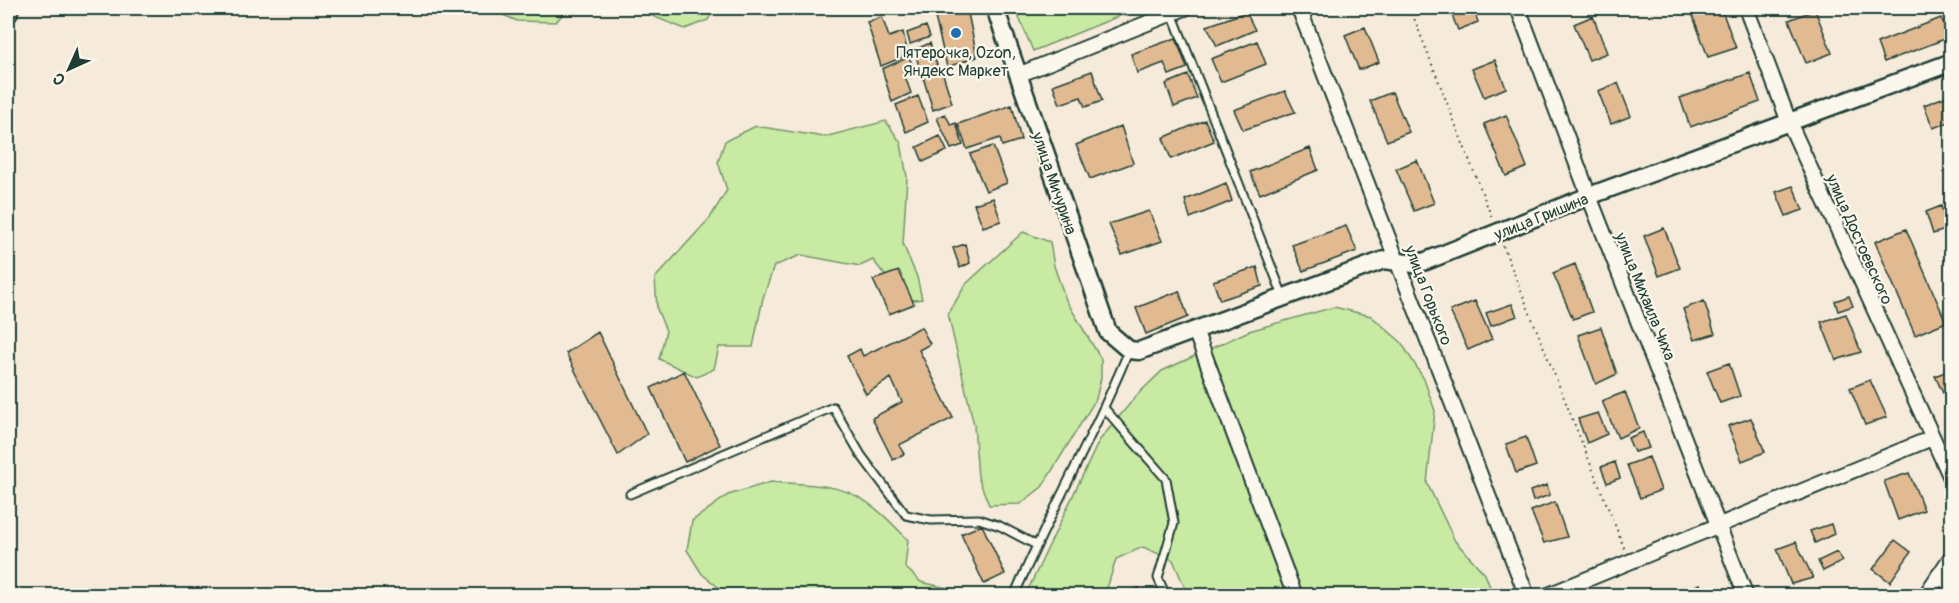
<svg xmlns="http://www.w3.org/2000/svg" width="1959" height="603" font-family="Pangolin,sans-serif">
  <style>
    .green { fill: #c9eaa3; stroke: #74946c; stroke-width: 1.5 }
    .building { fill: #e1ba92; stroke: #1f3d34; stroke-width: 1.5 }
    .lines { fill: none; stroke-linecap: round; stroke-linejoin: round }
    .service-casing { stroke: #1f3d34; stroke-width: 11 }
    .minor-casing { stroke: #1f3d34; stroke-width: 18 }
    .tertiary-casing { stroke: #1f3d34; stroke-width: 21 }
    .secondary-casing { stroke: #1f3d34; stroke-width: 22 }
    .path { stroke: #1f3d34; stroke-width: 2; stroke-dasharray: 1.5 4.5; stroke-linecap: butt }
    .service { stroke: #fbf7ec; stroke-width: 7 }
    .minor { stroke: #fbf7ec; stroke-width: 14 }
    .tertiary { stroke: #fbf7ec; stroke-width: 16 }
    .secondary { stroke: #fbf7ec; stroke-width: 18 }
    .poi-dot { fill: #1f6fb2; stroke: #fbf7ec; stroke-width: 2 }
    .labels { text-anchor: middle; stroke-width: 4.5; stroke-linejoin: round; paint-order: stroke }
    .poi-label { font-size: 16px; fill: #1f3d34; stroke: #fbf7ec }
    .street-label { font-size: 16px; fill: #1f3d34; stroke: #fbf7ec }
  </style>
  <rect width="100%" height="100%" fill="#f6ebda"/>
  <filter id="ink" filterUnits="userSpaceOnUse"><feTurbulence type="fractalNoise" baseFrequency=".0167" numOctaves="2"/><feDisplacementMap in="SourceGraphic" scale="12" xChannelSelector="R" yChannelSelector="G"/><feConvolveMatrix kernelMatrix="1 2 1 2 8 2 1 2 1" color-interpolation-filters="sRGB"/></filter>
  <g filter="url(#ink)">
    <path class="green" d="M 487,8 L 568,8 L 556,22 L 517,21 Z
      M 632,8 L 715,8 L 708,20 L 685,29 Z
      M 1015,8 L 1139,8 L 1033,51 Z
      M 886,121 L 901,143 L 907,177 L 903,244 L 917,277 L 922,299 L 901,302 L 891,283 L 873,260 L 860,266 L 801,255 L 774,266 L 763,298 L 753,347 L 719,347 L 714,369 L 697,377 L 659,359 L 666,331 L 657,309 L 655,278 L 710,218 L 727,190 L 718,162 L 725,141 L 756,126 L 824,137 Z
      M 1023,232 L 1050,242 L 1054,266 L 1066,300 L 1101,359 L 1101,378 L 1096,399 L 1042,487 L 1020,504 L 989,505 L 978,477 L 974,425 L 948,314 L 966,284 Z
      M 1334,307 L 1371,316 L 1401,342 L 1424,379 L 1435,411 L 1427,483 L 1455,541 L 1485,574 L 1493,595 L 1188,595 L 1173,560 L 1143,547 L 1116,559 L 1105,595 L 1025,596 L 1099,441 L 1137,395 L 1162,371 L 1249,331 Z
      M 771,482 C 843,486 857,485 908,540 L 905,567 L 921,582 L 977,595 L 728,595 L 702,574 L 687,550 L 692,521 L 728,495 Z"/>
    <path class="building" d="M 937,8 L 967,8 L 977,57 L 947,67 L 933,9 Z
      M 1449,8 L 1473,8 L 1478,22 L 1458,30 Z
      M 1690,8 L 1721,8 L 1736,48 L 1708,57 Z
      M 1815,10 L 1832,53 L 1806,63 L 1789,20 Z
      M 1246,12 L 1255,30 L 1217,46 L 1207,26 Z
      M 1593,16 L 1607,53 L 1589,60 L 1574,24 Z
      M 882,17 L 889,37 L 903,32 L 908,55 L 881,66 L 867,22 Z
      M 1941,18 L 1950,37 L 1884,62 L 1877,43 Z
      M 926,26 L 930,37 L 910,44 L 907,33 Z
      M 1365,27 L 1379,62 L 1359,70 L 1345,35 Z
      M 1176,38 L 1187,68 L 1169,75 L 1164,63 L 1137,73 L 1131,54 Z
      M 1257,41 L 1266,64 L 1221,82 L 1211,59 Z
      M 930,43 L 937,65 L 921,72 L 914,50 Z
      M 909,57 L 912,64 L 902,68 L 911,93 L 892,102 L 882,69 Z
      M 1495,60 L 1506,88 L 1484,97 L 1472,69 Z
      M 942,71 L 952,103 L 933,110 L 923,77 Z
      M 1092,71 L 1102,101 L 1085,107 L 1081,97 L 1060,104 L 1053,85 Z
      M 1750,73 L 1760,102 L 1690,127 L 1680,98 Z
      M 1188,75 L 1197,98 L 1174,107 L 1166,84 Z
      M 1618,83 L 1631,116 L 1611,124 L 1598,91 Z
      M 1285,91 L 1295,112 L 1243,130 L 1234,110 Z
      M 1392,92 L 1409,132 L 1387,141 L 1370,101 Z
      M 1952,94 L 1952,121 L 1933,128 L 1924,105 Z
      M 918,96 L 928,122 L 906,132 L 896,105 Z
      M 1012,105 L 1021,140 L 1002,146 L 1000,138 L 967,149 L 958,124 Z
      M 945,114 L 951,125 L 956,123 L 963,145 L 951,149 L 937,118 Z
      M 1506,115 L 1527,167 L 1506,176 L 1484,124 Z
      M 1205,120 L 1214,141 L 1171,159 L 1163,138 Z
      M 1121,126 L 1133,163 L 1090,179 L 1076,145 Z
      M 940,136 L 947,151 L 923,162 L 917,147 Z
      M 993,146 L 1007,183 L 986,191 L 970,154 Z
      M 1310,148 L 1318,170 L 1260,194 L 1250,172 Z
      M 1417,160 L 1434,203 L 1414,211 L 1396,169 Z
      M 1226,183 L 1232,201 L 1190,218 L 1185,200 Z
      M 1793,186 L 1803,210 L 1786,216 L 1776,192 Z
      M 993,198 L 1001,221 L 983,227 L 974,204 Z
      M 1941,206 L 1948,229 L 1933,234 L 1926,212 Z
      M 1149,211 L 1162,241 L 1122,255 L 1109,224 Z
      M 1346,226 L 1357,251 L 1303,271 L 1292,245 Z
      M 1664,228 L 1680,268 L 1659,276 L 1644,236 Z
      M 1906,229 L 1946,322 L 1915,335 L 1875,242 Z
      M 965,244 L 970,263 L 960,268 L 953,248 Z
      M 1575,264 L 1592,312 L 1573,319 L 1553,273 Z
      M 1257,267 L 1262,286 L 1220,300 L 1213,281 Z
      M 899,271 L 914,304 L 889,314 L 873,280 Z
      M 1179,291 L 1188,317 L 1146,334 L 1136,308 Z
      M 1849,296 L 1853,306 L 1838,311 L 1835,301 Z
      M 1475,301 L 1492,339 L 1468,350 L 1450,311 Z
      M 1704,301 L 1715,334 L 1694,340 L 1683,309 Z
      M 1512,304 L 1517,316 L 1491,326 L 1486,313 Z
      M 1846,314 L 1861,352 L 1836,360 L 1821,322 Z
      M 921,327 L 930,344 L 919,350 L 953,418 L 899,445 L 904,454 L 893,460 L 872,418 L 902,402 L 891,378 L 866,394 L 847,356 L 860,349 L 863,356 Z
      M 1601,327 L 1617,374 L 1596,384 L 1578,335 Z
      M 598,332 L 647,434 L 618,455 L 566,353 Z
      M 1729,363 L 1740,396 L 1720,403 L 1707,371 Z
      M 1952,369 L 1952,390 L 1943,393 L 1935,376 Z
      M 684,371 L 720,445 L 685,462 L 651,388 Z
      M 1870,380 L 1887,417 L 1865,425 L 1850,388 Z
      M 1625,392 L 1639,428 L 1618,438 L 1602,401 Z
      M 1598,413 L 1607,434 L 1587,443 L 1578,419 Z
      M 1751,418 L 1765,452 L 1742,461 L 1728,426 Z
      M 1643,432 L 1649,448 L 1634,452 L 1628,438 Z
      M 1526,437 L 1536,466 L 1516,473 L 1506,444 Z
      M 1649,457 L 1661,490 L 1640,498 L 1627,465 Z
      M 1615,462 L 1620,478 L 1607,483 L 1601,467 Z
      M 1909,473 L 1924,510 L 1898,520 L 1884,481 Z
      M 1547,485 L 1550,495 L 1533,501 L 1530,491 Z
      M 1555,502 L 1567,537 L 1544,543 L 1531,511 Z
      M 1831,524 L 1834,534 L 1815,543 L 1810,531 Z
      M 982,525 L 1005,574 L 984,584 L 961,534 Z
      M 1895,540 L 1911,552 L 1890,582 L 1873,569 Z
      M 1796,542 L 1813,578 L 1791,584 L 1777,549 Z
      M 1837,552 L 1843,561 L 1823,571 L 1818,561 Z
      M 1700,584 L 1705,596 L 1677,596 L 1676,594 Z
      M 1139,588 L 1142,596 L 1118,596 Z"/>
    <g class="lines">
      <g class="service-casing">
        <path id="service" d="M 1172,13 L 1283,296
          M 1105,409 L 1166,479 L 1174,523 L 1158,578 L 1166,596
          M 630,494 L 833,407 L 861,455 L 906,515 L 931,520 L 979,519 L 1000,526 L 1036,545
          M 1014,596 C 1050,512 1095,434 1129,350"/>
      </g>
      <g class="minor-casing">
        <path id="minor" d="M 1299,8 L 1527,596
          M 1518,8 L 1589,196 L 1746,596
          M 1746,8 L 1789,122 L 1952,480
          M 1949,8 L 1952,15
          M 1018,75 L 1185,8
          M 1195,330 L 1295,596
          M 1938,576 L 1952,585
          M 1546,596 L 1932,438
          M 1925,596 L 1952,556"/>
      </g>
      <g class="tertiary-casing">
        <path id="tertiary" d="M 995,8 L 1108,332 L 1129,350 L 1139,351 L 1384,260 L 1414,264 L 1426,261 L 1589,196 L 1952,62"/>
      </g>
      <g class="secondary-casing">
        <path id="secondary" d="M 8,13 L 9,8"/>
      </g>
      <path class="path" d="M 1410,8 L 1492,218
        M 1503,246 L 1625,550"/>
      <use href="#service" class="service"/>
      <use href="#minor" class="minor"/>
      <use href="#tertiary" class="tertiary"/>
      <use href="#secondary" class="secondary"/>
    </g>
  </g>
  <circle class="poi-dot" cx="956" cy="33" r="6"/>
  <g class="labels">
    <g class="poi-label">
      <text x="956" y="58">Пятерочка, Ozon,<tspan x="956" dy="18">Яндекс Маркет</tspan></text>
    </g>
    <g class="street-label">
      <text transform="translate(1055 183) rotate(71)" y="6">улица Мичурина</text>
      <text transform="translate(1541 216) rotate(-22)" y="6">улица Гришина</text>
      <text transform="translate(1860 239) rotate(66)" y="6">улица Достоевского</text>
      <text transform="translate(1429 295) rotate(69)" y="6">улица Горького</text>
      <text transform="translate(1646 296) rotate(68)" y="6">улица Михаила Чиха</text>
    </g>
  </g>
  <rect width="1959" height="603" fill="none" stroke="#fbf7ec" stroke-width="30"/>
  <rect x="15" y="15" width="1929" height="573" fill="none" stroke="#1f3d34" stroke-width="2" filter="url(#ink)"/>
  <g transform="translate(69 69) rotate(225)" stroke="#fbf7ec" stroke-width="4.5" paint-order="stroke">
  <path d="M0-4.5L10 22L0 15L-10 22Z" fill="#1f3d34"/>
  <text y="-9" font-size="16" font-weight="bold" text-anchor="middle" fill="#1f3d34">С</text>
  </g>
</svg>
